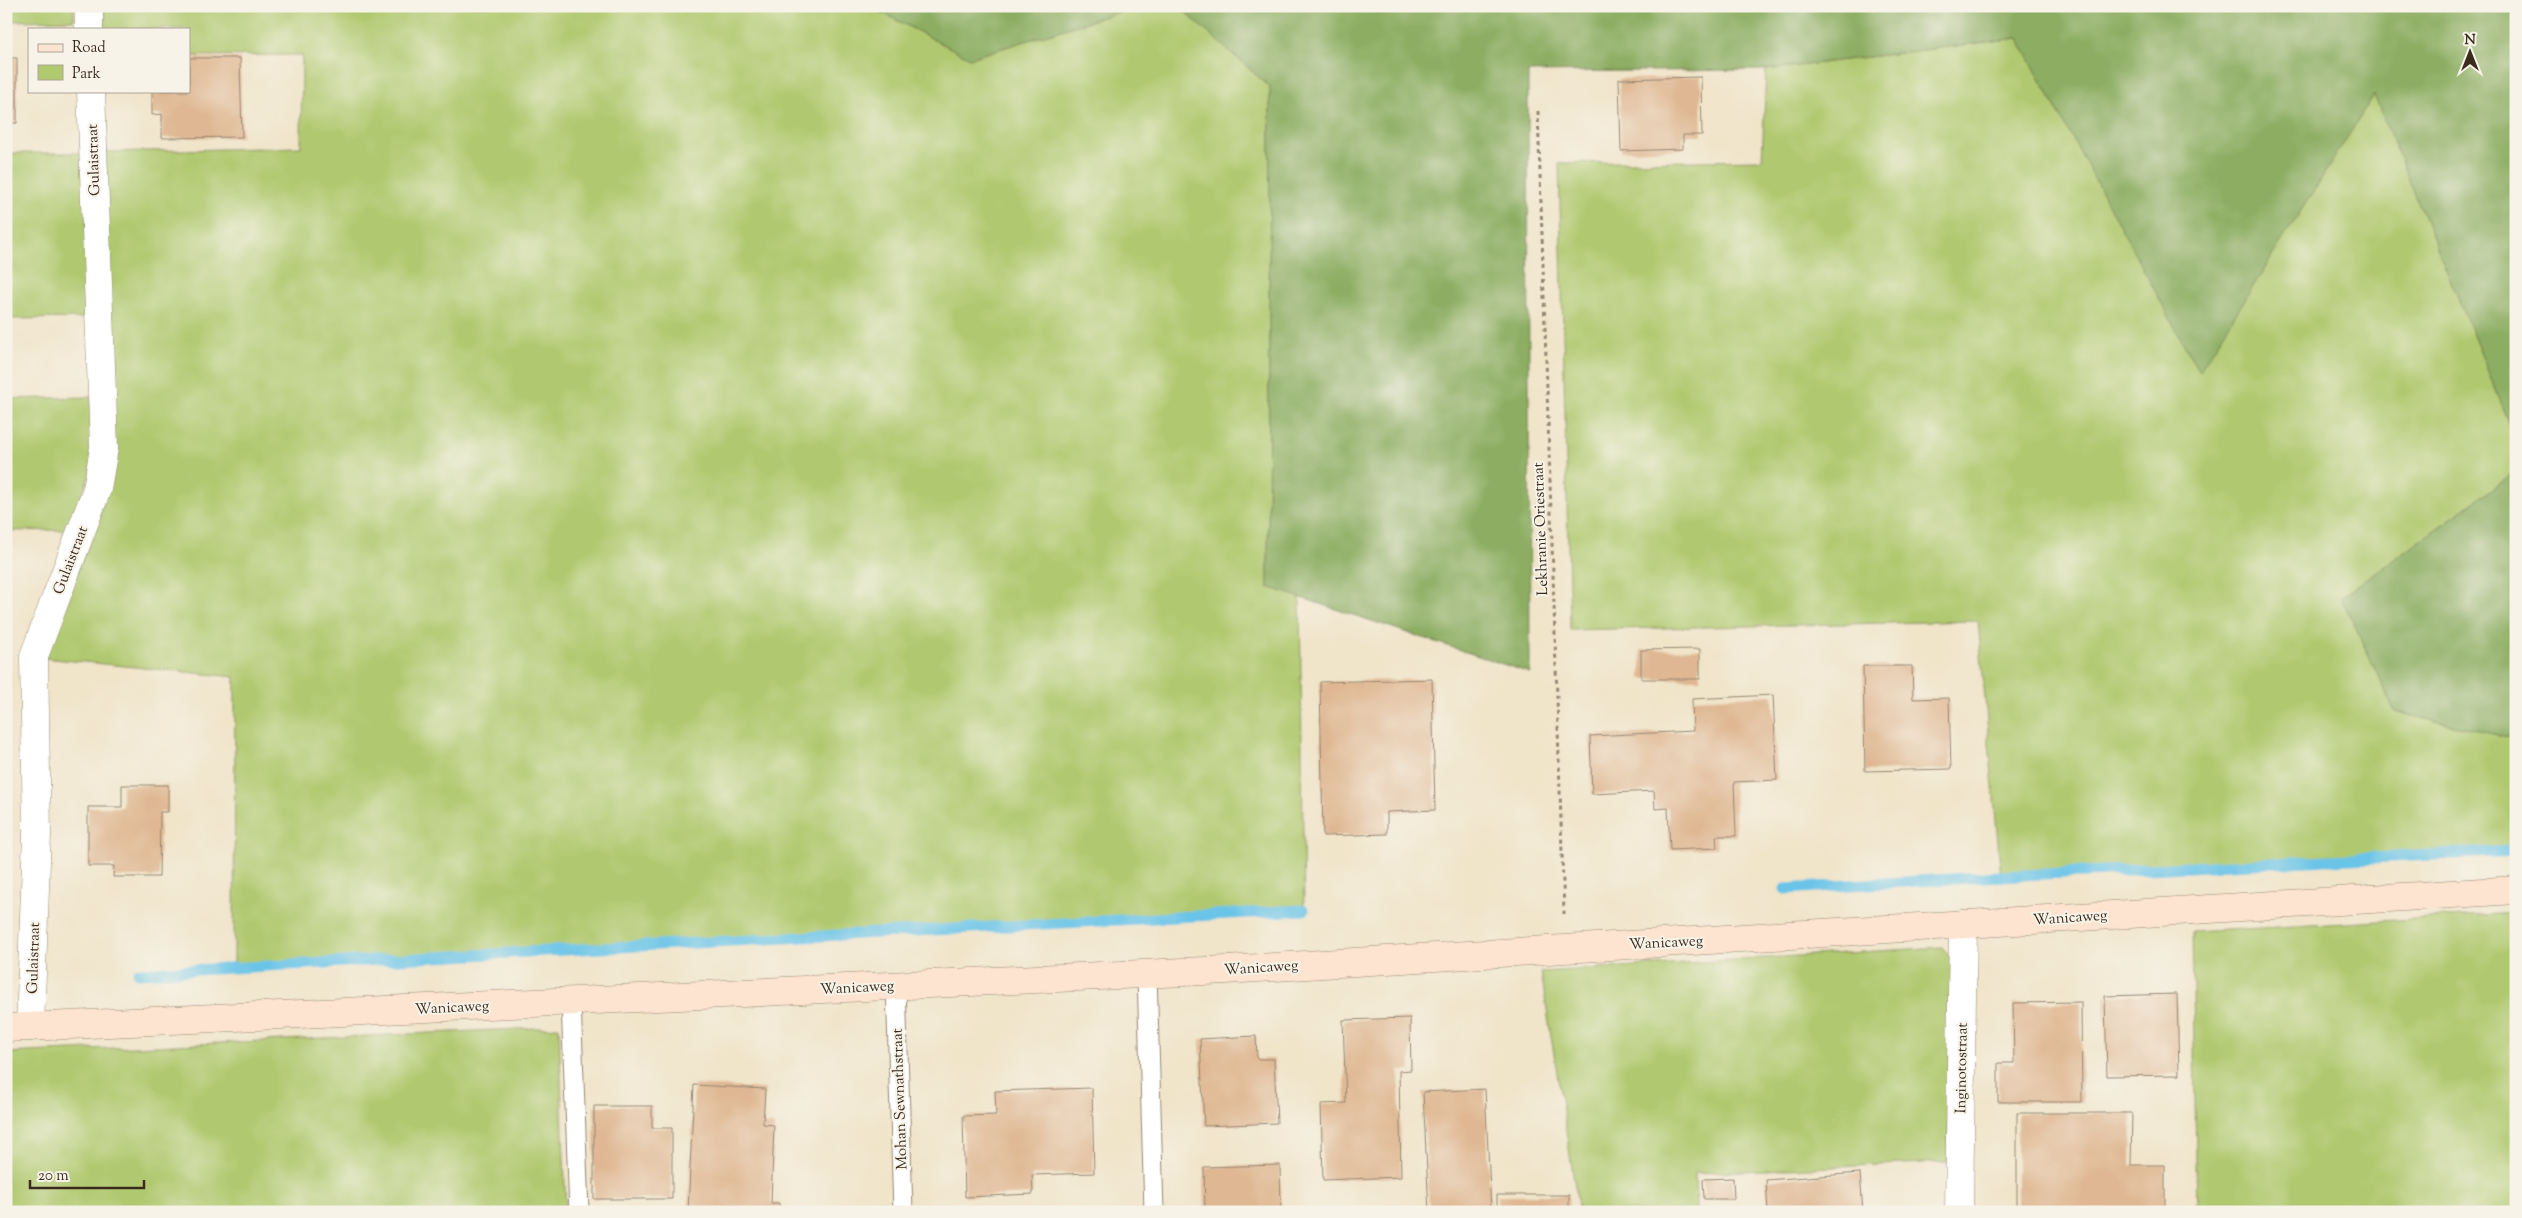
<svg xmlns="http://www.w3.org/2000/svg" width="2522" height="1218" font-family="'Sorts Mill Goudy',serif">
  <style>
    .green { fill: #b0c96f; stroke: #767a46 }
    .forest { fill: #8cad62; stroke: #646c40 }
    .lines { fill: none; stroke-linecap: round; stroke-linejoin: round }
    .stream { stroke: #6ac4e8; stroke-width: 11 }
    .building { fill: #dfb792 }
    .lane-casing { stroke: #968774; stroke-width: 21 }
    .street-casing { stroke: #968774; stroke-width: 29 }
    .secondary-casing { stroke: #968774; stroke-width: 29 }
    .path { stroke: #968774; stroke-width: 3; stroke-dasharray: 4 4; stroke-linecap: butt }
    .lane { stroke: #fff; stroke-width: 19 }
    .street { stroke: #fff; stroke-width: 28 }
    .secondary { stroke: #fde4d1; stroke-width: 28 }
    .labels { text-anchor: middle; stroke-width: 4; stroke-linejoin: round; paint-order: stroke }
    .street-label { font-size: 15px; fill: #3b2a1e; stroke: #f7f3e8 }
  </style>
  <rect width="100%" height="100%" fill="#f7f3e8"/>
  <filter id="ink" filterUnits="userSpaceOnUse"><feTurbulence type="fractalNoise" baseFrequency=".02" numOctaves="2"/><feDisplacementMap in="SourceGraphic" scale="10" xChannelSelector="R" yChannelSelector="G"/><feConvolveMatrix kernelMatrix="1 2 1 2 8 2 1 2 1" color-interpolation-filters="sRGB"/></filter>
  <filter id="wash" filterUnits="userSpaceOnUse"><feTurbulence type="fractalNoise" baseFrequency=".0096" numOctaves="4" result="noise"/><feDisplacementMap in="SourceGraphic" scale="20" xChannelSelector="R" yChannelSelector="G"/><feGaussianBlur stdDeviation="1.12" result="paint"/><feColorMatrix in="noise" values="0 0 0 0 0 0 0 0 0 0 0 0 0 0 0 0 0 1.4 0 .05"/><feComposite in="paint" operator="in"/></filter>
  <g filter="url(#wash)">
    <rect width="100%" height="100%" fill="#f0e4c9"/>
    <path class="green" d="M 6,6 L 74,6 L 74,20 L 6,21 Z
      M 103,6 L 869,6 L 970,58 L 1139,6 L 1178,6 L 1270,87 L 1268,587 L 1300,597 L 1304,910 L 234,968 L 235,677 L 44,658 L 106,497 L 105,152 L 301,147 L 302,55 L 189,56 L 189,29 L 103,29 Z
      M 2018,38 L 2199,371 L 2374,95 L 2516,439 L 2516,472 L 2341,597 L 2395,712 L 2516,739 L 2516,851 L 2001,876 L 1978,621 L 1570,630 L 1559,163 L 1762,160 L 1766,70 Z
      M 6,153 L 85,153 L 88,318 L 6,319 Z
      M 91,397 L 93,467 L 67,530 L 6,531 L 6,399 Z
      M 2516,913 L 2516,1212 L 2197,1212 L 2192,932 Z
      M 1942,947 L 1953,960 L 1948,1162 L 1695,1173 L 1696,1212 L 1579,1212 L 1541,972 Z
      M 559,1027 L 566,1212 L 6,1212 L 6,1053 Z"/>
    <path class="forest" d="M 869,6 L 1139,6 L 970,58 Z
      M 1178,6 L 2516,6 L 2516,439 L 2374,95 L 2199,372 L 2018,38 L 1766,70 L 1528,72 L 1530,673 L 1268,587 L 1270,87 Z
      M 2516,472 L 2516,739 L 2395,712 L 2341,597 Z"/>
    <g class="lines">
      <path class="stream" d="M 1785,889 L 2001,876 L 2516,851
        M 138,973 L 1304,910"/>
    </g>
    <g id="blocks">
      <path class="building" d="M 6,58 L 17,58 L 17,123 L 6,123 Z
        M 189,58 L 240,58 L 242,137 L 162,138 L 162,114 L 152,115 L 152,91 L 189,91 Z
        M 1701,77 L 1702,135 L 1683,135 L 1683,149 L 1621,151 L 1619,79 Z
        M 1700,649 L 1700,679 L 1641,679 L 1641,650 Z
        M 1863,666 L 1912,666 L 1913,699 L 1949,698 L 1951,769 L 1865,771 Z
        M 1432,679 L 1435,810 L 1387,812 L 1387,834 L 1323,836 L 1320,682 Z
        M 1773,695 L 1777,780 L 1734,782 L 1736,836 L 1716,836 L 1717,848 L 1670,850 L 1668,808 L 1655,809 L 1654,791 L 1592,794 L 1590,736 L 1693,731 L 1692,699 Z
        M 122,785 L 168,785 L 168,812 L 160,812 L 159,877 L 113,877 L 114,866 L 88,866 L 88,807 L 122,807 Z
        M 2177,994 L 2179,1075 L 2107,1076 L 2105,996 Z
        M 2081,1002 L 2082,1102 L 1998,1102 L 1998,1063 L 2014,1063 L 2013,1003 Z
        M 1410,1018 L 1411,1070 L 1399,1071 L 1401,1177 L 1323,1180 L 1321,1104 L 1346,1103 L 1343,1020 Z
        M 1256,1036 L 1257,1059 L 1274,1059 L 1277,1123 L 1204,1126 L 1200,1039 Z
        M 694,1085 L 765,1089 L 763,1124 L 774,1125 L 771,1203 L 779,1203 L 779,1212 L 688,1212 Z
        M 1092,1088 L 1094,1173 L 1032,1175 L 1033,1194 L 965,1197 L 963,1116 L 996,1115 L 995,1091 Z
        M 1485,1089 L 1491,1212 L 1429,1212 L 1423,1092 Z
        M 594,1106 L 652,1106 L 652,1128 L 672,1128 L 672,1199 L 594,1199 Z
        M 2017,1113 L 2132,1113 L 2131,1165 L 2165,1165 L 2165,1210 L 2017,1209 Z
        M 1280,1165 L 1281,1212 L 1205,1212 L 1204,1167 Z
        M 1860,1173 L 1863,1212 L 1768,1212 L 1766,1180 Z
        M 1733,1178 L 1734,1199 L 1704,1199 L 1703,1179 Z
        M 1497,1195 L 1569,1195 L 1569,1212 L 1497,1212 Z"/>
    </g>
  </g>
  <g filter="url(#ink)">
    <use href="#blocks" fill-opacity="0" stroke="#968774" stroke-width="1"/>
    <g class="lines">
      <g class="lane-casing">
        <path id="lane" d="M 1147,973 L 1154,1212
          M 896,985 L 903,1212
          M 571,1001 L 579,1212"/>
      </g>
      <g class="street-casing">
        <path id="street" d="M 89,6 L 89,29
          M 30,1027 L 37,834 L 34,656 L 97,489 L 104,448 L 91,91
          M 1959,1212 L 1963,924"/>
      </g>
      <g class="secondary-casing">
        <path id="secondary" d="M 6,1028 L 1226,970 L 2516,890"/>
      </g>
      <path class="path" d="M 1538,111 L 1564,914"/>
      <use href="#lane" class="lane"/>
      <use href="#street" class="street"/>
      <use href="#secondary" class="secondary"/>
    </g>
  </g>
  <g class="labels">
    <g class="street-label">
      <text transform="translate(93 160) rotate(-92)" y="5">Gulaistraat</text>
      <text transform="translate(1540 529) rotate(-92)" y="5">Lekhranie Oriestraat</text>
      <text transform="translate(70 560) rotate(-69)" y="5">Gulaistraat</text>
      <text transform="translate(2070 917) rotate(-4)" y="5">Wanicaweg</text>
      <text transform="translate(1666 942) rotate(-3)" y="5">Wanicaweg</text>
      <text transform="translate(33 958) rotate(-88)" y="5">Gulaistraat</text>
      <text transform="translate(1261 967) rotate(-4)" y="5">Wanicaweg</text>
      <text transform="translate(857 987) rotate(-3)" y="5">Wanicaweg</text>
      <text transform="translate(452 1007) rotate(-3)" y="5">Wanicaweg</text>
      <text transform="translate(1961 1068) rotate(-89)" y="5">Inginotostraat</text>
      <text transform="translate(899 1099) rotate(-92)" y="5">Mohan Sewnathstraat</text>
    </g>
  </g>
  <rect width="2522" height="1218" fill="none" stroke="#f7f3e8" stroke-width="25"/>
  <rect x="28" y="28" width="162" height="65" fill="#f7f3e8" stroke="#aca397"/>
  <rect x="38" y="44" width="25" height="8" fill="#fde4d1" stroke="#aca397"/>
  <text x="72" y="52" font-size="15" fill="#3b2a1e">Road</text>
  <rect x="38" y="65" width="25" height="15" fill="#b0c96f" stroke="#aca397"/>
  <text x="72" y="78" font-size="15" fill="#3b2a1e">Park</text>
  <g transform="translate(2470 52)" stroke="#f7f3e8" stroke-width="4" paint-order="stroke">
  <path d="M0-4L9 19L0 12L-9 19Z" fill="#3b2a1e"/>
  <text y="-8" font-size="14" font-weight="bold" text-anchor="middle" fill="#3b2a1e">N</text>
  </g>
  <path d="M30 1180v8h114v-8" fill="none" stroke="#3b2a1e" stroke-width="2.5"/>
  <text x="38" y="1180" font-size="15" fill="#3b2a1e" stroke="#f7f3e8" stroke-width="4" paint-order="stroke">20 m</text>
</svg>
